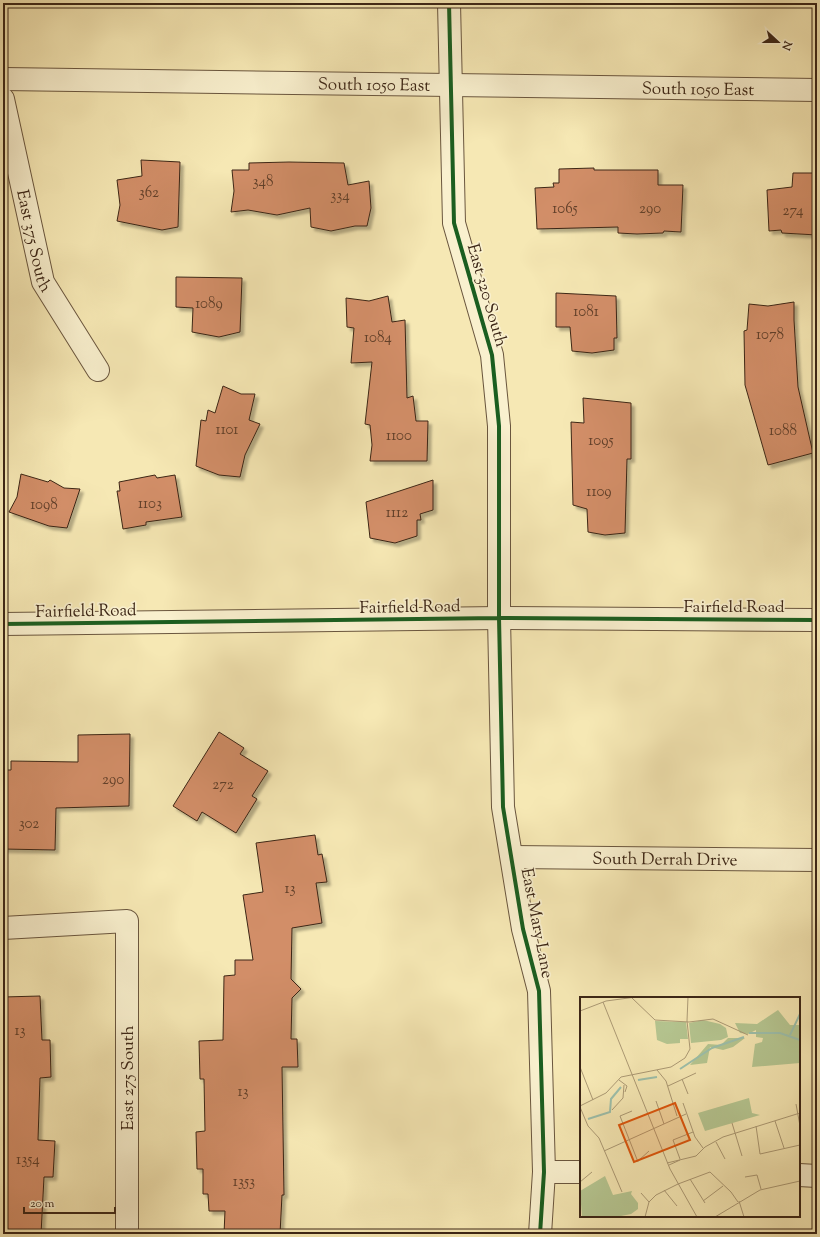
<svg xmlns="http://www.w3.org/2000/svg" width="820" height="1237" font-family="'Sorts Mill Goudy',serif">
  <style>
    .building { fill: #d28e68; stroke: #3c2616; filter: url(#shadow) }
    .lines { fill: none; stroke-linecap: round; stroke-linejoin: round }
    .minor-casing { stroke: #6a563e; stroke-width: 24 }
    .tertiary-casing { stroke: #6a563e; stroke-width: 24 }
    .minor { stroke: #f9f0ce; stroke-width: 22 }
    .tertiary { stroke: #f9f0ce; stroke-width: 22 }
    .cycleway-casing { stroke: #f9f0ce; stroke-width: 6 }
    .cycleway { stroke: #1b5e20; stroke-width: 4 }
    .labels { text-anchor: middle; stroke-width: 3.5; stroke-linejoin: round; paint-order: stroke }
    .number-label { font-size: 15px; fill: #62402a }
    .street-label { font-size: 17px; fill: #3c2616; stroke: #f9f0ce }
    .inset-river { fill: none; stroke: #9dc0ac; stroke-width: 2 }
    .inset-road { fill: none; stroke: #ac9a75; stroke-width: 1 }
    .view { fill: #df560c; fill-opacity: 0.15; stroke: #df560c; stroke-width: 2 }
    .inset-edge { fill: none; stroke: #3c2616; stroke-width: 2 }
  </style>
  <defs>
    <filter id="shadow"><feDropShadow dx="3.5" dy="3.5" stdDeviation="1" flood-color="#0004"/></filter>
  </defs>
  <rect width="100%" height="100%" fill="#f6e8b4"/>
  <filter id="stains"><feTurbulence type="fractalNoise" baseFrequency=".005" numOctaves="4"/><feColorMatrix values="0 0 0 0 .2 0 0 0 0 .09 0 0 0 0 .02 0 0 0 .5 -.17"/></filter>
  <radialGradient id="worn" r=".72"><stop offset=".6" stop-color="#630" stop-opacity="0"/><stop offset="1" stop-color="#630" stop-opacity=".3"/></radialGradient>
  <path class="building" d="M 141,160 L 180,162 L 178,227 L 162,230 L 117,221 L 120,205 L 117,180 L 142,176 Z
    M 289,162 L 344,163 L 348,185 L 369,181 L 371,208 L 367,226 L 355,226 L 331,231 L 311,227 L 310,208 L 277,215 L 248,210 L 231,212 L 234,191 L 232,170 L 249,170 L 249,163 Z
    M 594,168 L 594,170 L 658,170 L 658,185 L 683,185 L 681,232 L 664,231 L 663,233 L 637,234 L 618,233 L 618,227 L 537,229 L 535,188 L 554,187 L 553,183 L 559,183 L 559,169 Z
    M 793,173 L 817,173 L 817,235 L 782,233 L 781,230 L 769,231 L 767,190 L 792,187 Z
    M 176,277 L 242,278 L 240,332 L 219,337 L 192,332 L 193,308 L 176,307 Z
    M 556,293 L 616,296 L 617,338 L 614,338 L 614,350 L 592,353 L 572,351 L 570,327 L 556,327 Z
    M 388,296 L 392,322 L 405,320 L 407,398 L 413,396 L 416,421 L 428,421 L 427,461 L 370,461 L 372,445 L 370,425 L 365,424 L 372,362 L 351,363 L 354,328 L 347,327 L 346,298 L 369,301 Z
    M 794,302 L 794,320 L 798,387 L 813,453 L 768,465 L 745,385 L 744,331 L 747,330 L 749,304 L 768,306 Z
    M 223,386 L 241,394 L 255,394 L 249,420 L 260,424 L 245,455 L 240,477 L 219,475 L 196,466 L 201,420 L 206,421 L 208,410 L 215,413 Z
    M 583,398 L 631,403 L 631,459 L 627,459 L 625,533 L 605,535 L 588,532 L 587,509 L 573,505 L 571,422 L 584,423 Z
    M 21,474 L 48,482 L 50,480 L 64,488 L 80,489 L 67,528 L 49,526 L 9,512 L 17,497 Z
    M 155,475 L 157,478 L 175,475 L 182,517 L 146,522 L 146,525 L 123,529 L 117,491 L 120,491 L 119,482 Z
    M 433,480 L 433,510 L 420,514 L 421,520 L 417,520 L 417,536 L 395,543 L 370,538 L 366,502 Z
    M 219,732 L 244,748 L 240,754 L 268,771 L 252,796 L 257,799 L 236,833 L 202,812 L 197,821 L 173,806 Z
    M 130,734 L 129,806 L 56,808 L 55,850 L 3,849 L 3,770 L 11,770 L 11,761 L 78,762 L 78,735 Z
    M 315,835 L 318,855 L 322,854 L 327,882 L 316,883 L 322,923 L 292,928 L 291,979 L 301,989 L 292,998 L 291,1039 L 297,1039 L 298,1067 L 282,1067 L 284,1195 L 282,1195 L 280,1234 L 224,1234 L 225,1211 L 209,1211 L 208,1194 L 203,1194 L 203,1169 L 197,1169 L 196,1132 L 205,1131 L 204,1079 L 200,1079 L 199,1041 L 223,1040 L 224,976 L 235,975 L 235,960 L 253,960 L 243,895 L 263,892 L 256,843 Z
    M 40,996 L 42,1040 L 50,1040 L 51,1077 L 40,1078 L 38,1140 L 55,1141 L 53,1177 L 44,1177 L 41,1234 L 3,1234 L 3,997 Z"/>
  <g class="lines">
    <g class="minor-casing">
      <g id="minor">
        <path d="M 449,3 L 454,223 L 492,355 L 499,426 L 499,618 L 503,807 L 523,929 L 539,991 L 544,1172 L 540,1234"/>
        <path id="s1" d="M 3,79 L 817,90"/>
        <path id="s2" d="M 3,99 L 43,282 L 98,370"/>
        <path id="s3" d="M 512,857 L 817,860"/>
        <path d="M 3,928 L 127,921 L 127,1234"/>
        <path d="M 544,1172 L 581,1172"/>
        <path d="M 799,1175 L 817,1176"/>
      </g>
    </g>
    <g class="tertiary-casing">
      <path id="tertiary" d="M 3,624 L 499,618 L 817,620"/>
    </g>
    <use href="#minor" class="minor"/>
    <use href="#tertiary" class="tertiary"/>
    <g class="cycleway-casing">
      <path id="cycleway" d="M 449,3 L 454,223 L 492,355 L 499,426 L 499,618 L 503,807 L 523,929 L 539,991 L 544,1172 L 540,1234
        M 3,624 L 499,618 L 817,620"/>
    </g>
    <use href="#cycleway" class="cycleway"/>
  </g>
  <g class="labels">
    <g class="number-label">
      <text x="263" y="186">348</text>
      <text x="149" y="197">362</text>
      <text x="340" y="200">334</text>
      <text x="565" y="213">1065</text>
      <text x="650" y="213">290</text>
      <text x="793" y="215">274</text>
      <text x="209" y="308">1089</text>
      <text x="586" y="316">1081</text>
      <text x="770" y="339">1078</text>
      <text x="378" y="342">1084</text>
      <text x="227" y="434">1101</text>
      <text x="783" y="435">1088</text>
      <text x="399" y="440">1100</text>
      <text x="601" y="445">1095</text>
      <text x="599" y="496">1109</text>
      <text x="150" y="508">1103</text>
      <text x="44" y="509">1098</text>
      <text x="397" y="517">1112</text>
      <text x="113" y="784">290</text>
      <text x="223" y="789">272</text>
      <text x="29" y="828">302</text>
      <text x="290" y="893">13</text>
      <text x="20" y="1035">13</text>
      <text x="243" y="1096">13</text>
      <text x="28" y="1164">1354</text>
      <text x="244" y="1186">1353</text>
    </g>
    <g class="street-label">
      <text dy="6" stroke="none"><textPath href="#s1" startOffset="371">South 1050 East</textPath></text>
      <text dy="6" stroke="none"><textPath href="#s1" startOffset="695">South 1050 East</textPath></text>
      <text dy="6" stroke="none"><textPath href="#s2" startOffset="145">East 375 South</textPath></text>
      <text transform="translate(488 295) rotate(74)" y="6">East 320 South</text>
      <text transform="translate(410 606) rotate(-1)" y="6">Fairfield Road</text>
      <text x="734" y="612">Fairfield Road</text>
      <text transform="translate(86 610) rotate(-1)" y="6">Fairfield Road</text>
      <text dy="6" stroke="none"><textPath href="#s3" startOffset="153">South Derrah Drive</textPath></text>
      <text transform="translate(538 923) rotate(79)" y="6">East Mary Lane</text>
      <text transform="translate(127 1078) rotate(-90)" y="6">East 275 South</text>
    </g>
  </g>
  <g transform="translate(580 997)">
    <rect width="220" height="220" fill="#f6e8b4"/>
    <path d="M 198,13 L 210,28 L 220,28 L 220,66 L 172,70 L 175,47 L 182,45 L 183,41 L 176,40 L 176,33 L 168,37 L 160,36 L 155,26 L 177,27 ZM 123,23 L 140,27 L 146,31 L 148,40 L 141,43 L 111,46 L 109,26 ZM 75,24 L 106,25 L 108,42 L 100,42 L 100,46 L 87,47 L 77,43 ZM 148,41 L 165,41 L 153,50 L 143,53 L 130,50 L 127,66 L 110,68 L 128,47 L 141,48 ZM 169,101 L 172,116 L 180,118 L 125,134 L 118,116 ZM 25,179 L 33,198 L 52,194 L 51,197 L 58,206 L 58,212 L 51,217 L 36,220 L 2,220 L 0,194 Z" fill="#b6c792"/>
    <path class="inset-river" d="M 169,36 L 200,36 L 220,43M 210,38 L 220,17M 100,72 L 132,51 L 164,40M 58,83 L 77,80M 8,122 L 30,115 L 31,102 L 41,90"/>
    <path class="inset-road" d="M 52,1 L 75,23 L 109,25 L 133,22 L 168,38M 23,5 L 90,172 L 117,220M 0,14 L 26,4 L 56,0M 0,70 L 13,103M 77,73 L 86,84 L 97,119M 102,82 L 108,97M 39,83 L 47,89 L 45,95M 88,89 L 116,76M 76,104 L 84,127M 103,106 L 115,140 L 123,151M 216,107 L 220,129M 0,109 L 26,96 L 41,80 L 91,70 L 105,61 L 110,52 L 107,24 L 108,0M 0,110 L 8,129 L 19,141 L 42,195M 32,113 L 43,101 L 44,88M 52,114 L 40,119 L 58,165M 195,124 L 204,151M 152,126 L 162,159M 176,129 L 180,157 L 220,148M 136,145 L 145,162M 24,154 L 106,117M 100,162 L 93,143 L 113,135M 58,164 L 69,154M 87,166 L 116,159 L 125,150 L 143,140 L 220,116M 89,168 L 100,163M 165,180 L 177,178 L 181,192M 110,182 L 125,206M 0,185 L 12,175M 84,193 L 97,209M 61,196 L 69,205M 123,204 L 143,189M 159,204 L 164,220M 65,220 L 69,205 L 76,198 L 98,187 L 130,175 L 151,195 L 158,205M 135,220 L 180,193 L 220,184"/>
    <path class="view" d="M 95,106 L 110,143 L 54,165 L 39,128 Z"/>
    <rect width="220" height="220" class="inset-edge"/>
  </g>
  <rect width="820" height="1237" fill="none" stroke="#f6e8b4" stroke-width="16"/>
  <rect x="4" y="4" width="812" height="1229" fill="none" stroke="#3c2616" stroke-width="2"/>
  <rect x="8" y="8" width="804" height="1221" fill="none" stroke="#3c2616"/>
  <g transform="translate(778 42) rotate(112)" stroke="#f9f0ce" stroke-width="3" paint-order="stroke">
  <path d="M0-3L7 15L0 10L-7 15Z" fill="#3c2616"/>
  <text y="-6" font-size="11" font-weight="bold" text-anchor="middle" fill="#3c2616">N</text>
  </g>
  <path d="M24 1207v6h91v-6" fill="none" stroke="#3c2616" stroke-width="2"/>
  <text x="30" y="1207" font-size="12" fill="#3c2616" stroke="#f9f0ce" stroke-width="3" paint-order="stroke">20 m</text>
  <rect width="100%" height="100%" filter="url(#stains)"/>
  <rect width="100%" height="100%" fill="url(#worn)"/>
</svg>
